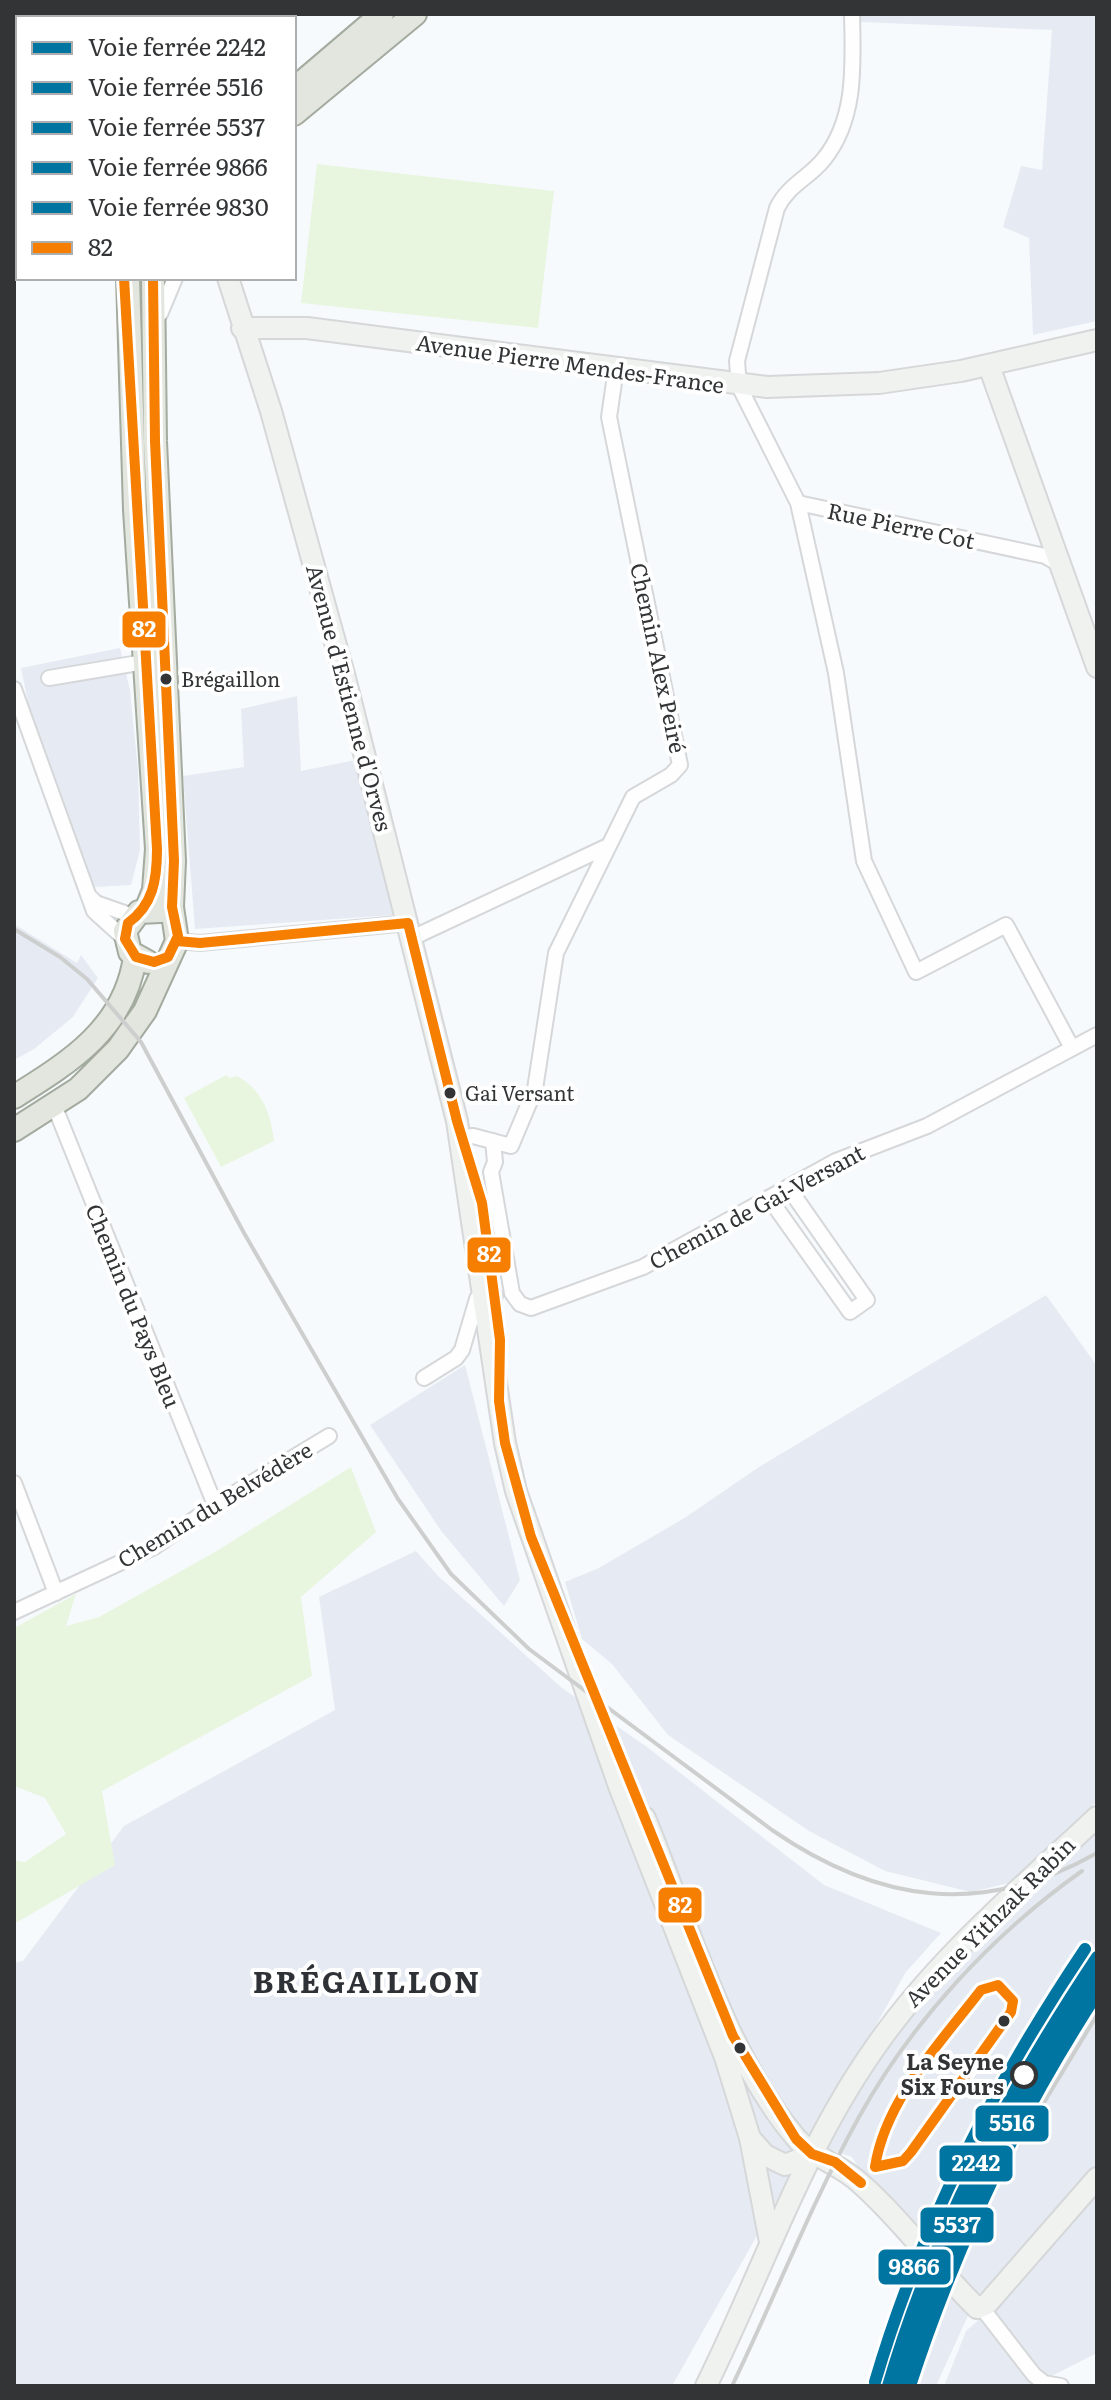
<svg xmlns="http://www.w3.org/2000/svg" width="1111" height="2400" font-family="Literata,serif">
  <style>
    .built { fill: #e6ebf3 }
    .green { fill: #e8f6e0 }
    .lines { fill: none; stroke-linecap: round; stroke-linejoin: round }
    .street-casing { stroke: #d5d7d9; stroke-width: 18 }
    .secondary-casing { stroke: #d5d7d9; stroke-width: 24 }
    .primary-casing { stroke: #a3ab9f; stroke-width: 26 }
    .street { stroke: #fefeff; stroke-width: 14 }
    .secondary { stroke: #eff2ef; stroke-width: 20 }
    .primary { stroke: #e2e6de; stroke-width: 22 }
    .rail { stroke: #cdcfcf; stroke-width: 4 }
    .bus-1-casing { stroke: #fff; stroke-width: 16 }
    .bus-1 { stroke: #f67e00; stroke-width: 10 }
    .rail-1-casing { stroke: #fff; stroke-width: 18 }
    .rail-2-casing { stroke: #fff; stroke-width: 18 }
    .rail-3-casing { stroke: #fff; stroke-width: 18 }
    .rail-4-casing { stroke: #fff; stroke-width: 18 }
    .rail-5-casing { stroke: #fff; stroke-width: 18 }
    .rail-1 { stroke: #0075a1; stroke-width: 12 }
    .rail-2 { stroke: #0075a1; stroke-width: 12 }
    .rail-3 { stroke: #0075a1; stroke-width: 12 }
    .rail-4 { stroke: #0075a1; stroke-width: 12 }
    .rail-5 { stroke: #0075a1; stroke-width: 12 }
    .bus-dot { fill: #323436; stroke: #fff; stroke-width: 3 }
    .stop-dot { fill: #fff; stroke: #323436; stroke-width: 4 }
    .labels { text-anchor: middle; stroke-width: 8; stroke-linejoin: round; paint-order: stroke }
    .bus-label { font-size: 20px; fill: #323436; stroke: #fff; text-anchor: start }
    .street-label { font-size: 22px; fill: #323436; stroke: #fff }
    .stop-label { font-size: 22px; font-weight: bold; fill: #323436; stroke: #fff; text-anchor: end }
    .district-label { font-size: 30px; font-weight: bold; letter-spacing: 2px; fill: #2e3135; stroke: #fff }
    .line-badge { stroke: #fff; stroke-width: 3 }
    .badge-label { font-size: 22px; text-anchor: middle; font-weight: bold; fill: #fff }
  </style>
  <rect width="100%" height="100%" fill="#f7fafd"/>
  <path class="built" d="M 860,14 L 1097,14 L 1097,321 L 1033,335 L 1029,238 L 1003,227 L 1021,166 L 1042,170 L 1052,30 L 860,22 Z
    M 120,648 L 130,690 L 138,770 L 140,850 L 131,885 L 94,887 L 30,712 L 21,668 Z
    M 297,696 L 301,771 L 356,760 L 394,915 L 195,929 L 183,776 L 244,767 L 241,709 Z
    M 14,924 L 77,963 L 81,955 L 98,978 L 73,1017 L 34,1049 L 14,1060 Z
    M 1046,1295 L 1097,1366 L 1097,1801 L 1017,1881 L 971,1892 L 885,1871 L 809,1831 L 668,1735 L 612,1664 L 582,1639 L 565,1582 L 599,1568 L 686,1517 L 759,1467 Z
    M 465,1365 L 520,1580 L 504,1606 L 442,1532 L 370,1425 Z
    M 416,1551 L 437,1575 L 562,1688 L 647,1747 L 824,1885 L 941,1933 L 906,1972 L 672,2386 L 14,2386 L 14,1963 L 23,1961 L 124,1826 L 335,1710 L 319,1597 Z
    M 1097,1827 L 1097,2172 L 985,2292 L 971,2294 L 971,2309 L 936,2386 L 869,2386 L 911,2251 L 852,2157 L 828,2149 L 875,2059 L 946,1969 Z
    M 1097,2191 L 1097,2353 L 1032,2386 L 944,2386 L 966,2331 L 996,2305 Z"/>
  <path class="green" d="M 317,164 L 554,191 L 538,328 L 301,303 Z
    M 226,1075 L 230,1078 L 237,1076 C 262,1089 271,1114 274,1141 L 221,1167 L 184,1098 Z
    M 351,1467 L 376,1532 L 301,1597 L 312,1676 L 102,1791 L 115,1865 L 14,1924 L 14,1860 L 25,1862 L 66,1834 L 45,1798 L 14,1786 L 14,1628 L 76,1594 L 66,1626 L 99,1617 L 215,1552 Z"/>
  <g class="lines">
    <g class="street-casing">
      <path id="street" d="M 49,14 L 53,18
        M 852,14 C 853,63 857,118 824,159 C 809,178 788,185 777,208 L 737,361 L 739,386 L 798,503 L 836,673 L 864,861 L 916,972 L 1006,925 L 1072,1048
        M 211,18 L 212,14
        M 14,52 L 18,56
        M 160,314 L 175,278
        M 798,503 L 1045,556 L 1059,564
        M 49,678 L 144,662
        M 14,689 L 94,911 L 125,939
        M 89,896 L 96,903 L 133,916
        M 412,938 L 608,846
        M 177,941 L 200,943 L 408,923
        M 54,1105 L 215,1505
        M 459,1138 L 473,1136 L 511,1146 L 535,1089 L 556,953 L 633,797 L 671,775 L 680,765 L 609,417 L 616,369
        M 493,1141 L 495,1162 L 491,1172 L 512,1293 L 520,1304 L 531,1308 L 643,1267 L 836,1161 L 927,1126 L 1097,1035
        M 769,1198 L 850,1312 L 867,1300 L 788,1187
        M 424,1378 L 456,1358 L 462,1350 L 477,1299 L 495,1296
        M 14,1483 L 56,1593
        M 14,1612 L 154,1547 L 215,1505 L 329,1436
        M 982,2308 L 1034,2375 L 1044,2383 L 1061,2386"/>
    </g>
    <g class="secondary-casing">
      <path id="secondary" d="M 14,157 L 18,160
        M 228,278 L 271,411 L 345,678 L 457,1121 L 505,1443 L 516,1491 L 619,1786 L 725,2057 L 750,2138 L 770,2242
        M 242,328 L 307,328 L 767,387 L 879,383 L 961,371 L 1097,340
        M 989,366 L 1097,667
        M 645,1818 C 687,1920 725,2054 796,2138 C 813,2158 840,2164 860,2183 C 903,2221 936,2268 977,2308 L 987,2304 L 1097,2178
        M 750,2138 L 765,2155 L 785,2165 L 812,2154
        M 706,2386 C 762,2273 801,2153 874,2049 C 935,1960 1019,1890 1097,1817"/>
    </g>
    <g class="primary-casing">
      <path id="primary" d="M 294,89 L 382,14
        M 294,114 L 415,14
        M 128,278 L 135,510 L 157,849 L 154,890 L 146,910
        M 148,962 L 130,952 L 125,931 L 139,912 L 160,911
        M 14,1097 C 70,1062 125,1028 135,957
        M 14,1130 L 78,1089 L 118,1049 L 145,1011 L 177,941 L 172,907 L 174,861 L 155,441 L 153,278"/>
    </g>
    <use href="#street" class="street"/>
    <use href="#secondary" class="secondary"/>
    <use href="#primary" class="primary"/>
    <path class="rail" d="M 14,929 L 60,957 L 87,979 L 141,1042 L 244,1233 L 398,1499 L 451,1574 L 529,1649 L 772,1830 C 878,1903 982,1918 1097,1853
      M 897,2382 L 948,2261 L 1097,2015
      M 732,2386 C 775,2297 811,2204 859,2117 C 912,2021 993,1934 1082,1871"/>
    <g class="bus-1-casing">
      <path id="bus-1" d="M 124,278 L 157,849 C 157,880 153,905 128,923 L 125,939 L 136,957 L 154,962 L 168,957 L 178,936 L 172,907 L 174,861 L 155,441 L 153,278
        M 408,923 L 457,1121 L 482,1203 L 500,1340 L 499,1401 L 505,1443 L 531,1537 L 733,2036 L 796,2139 L 812,2154 L 835,2162 L 861,2183
        M 177,941 L 200,943 L 408,923
        M 998,1985 L 1013,2001 L 1011,2012 L 911,2152 L 903,2161 L 875,2167 C 885,2100 941,2042 981,1990 Z"/>
    </g>
    <use href="#bus-1" class="bus-1"/>
    <g class="rail-1-casing">
      <path id="rail-1" d="M 888,2386 C 934,2230 1007,2092 1097,1957"/>
    </g>
    <g class="rail-2-casing">
      <path id="rail-2" d="M 903,2386 C 946,2241 1013,2108 1097,1982"/>
    </g>
    <g class="rail-3-casing">
      <path id="rail-3" d="M 895,2386 C 944,2237 1012,2100 1097,1968"/>
    </g>
    <g class="rail-4-casing">
      <path id="rail-4" d="M 875,2382 C 921,2225 994,2085 1085,1949"/>
    </g>
    <g class="rail-5-casing">
      <path id="rail-5" d="M 910,2386 C 955,2247 1017,2117 1097,1994"/>
    </g>
    <use href="#rail-1" class="rail-1"/>
    <use href="#rail-2" class="rail-2"/>
    <use href="#rail-3" class="rail-3"/>
    <use href="#rail-4" class="rail-4"/>
    <use href="#rail-5" class="rail-5"/>
  </g>
  <g class="bus-dot">
    <circle cx="166" cy="679" r="7"/>
    <circle cx="450" cy="1093" r="7"/>
    <circle cx="1004" cy="2021" r="7"/>
    <circle cx="740" cy="2048" r="7"/>
  </g>
  <circle class="stop-dot" cx="1024" cy="2075" r="12"/>
  <g class="labels">
    <g class="bus-label">
      <text x="181" y="687">Brégaillon</text>
      <text x="465" y="1101">Gai Versant</text>
    </g>
    <g class="street-label">
      <text transform="translate(570 364) rotate(8)" y="8">Avenue Pierre Mendes-France</text>
      <text transform="translate(901 526) rotate(12)" y="8">Rue Pierre Cot</text>
      <text transform="translate(658 658) rotate(78)" y="8">Chemin Alex Peiré</text>
      <text transform="translate(349 698) rotate(75)" y="8">Avenue d'Estienne d'Orves</text>
      <text transform="translate(757 1207) rotate(-28)" y="8">Chemin de Gai-Versant</text>
      <text transform="translate(133 1306) rotate(68)" y="8">Chemin du Pays Bleu</text>
      <text transform="translate(215 1505) rotate(-31)" y="8">Chemin du Belvédère</text>
      <text transform="translate(990 1922) rotate(-45)" y="8">Avenue Yithzak Rabin</text>
    </g>
    <g class="stop-label">
      <text x="1004" y="2070">La Seyne<tspan x="1004" dy="25">Six Fours</tspan></text>
    </g>
    <g class="district-label">
      <text x="367" y="1993">BRÉGAILLON</text>
    </g>
  </g>
  <g class="line-badge">
    <rect x="121" y="610" width="46" height="39" rx="8" fill="#f67e00"/>
    <rect x="466" y="1236" width="46" height="38" rx="8" fill="#f67e00"/>
    <rect x="657" y="1886" width="46" height="38" rx="8" fill="#f67e00"/>
    <rect x="974" y="2104" width="76" height="39" rx="8" fill="#0075a1"/>
    <rect x="938" y="2144" width="76" height="39" rx="8" fill="#0075a1"/>
    <rect x="919" y="2206" width="76" height="38" rx="8" fill="#0075a1"/>
    <rect x="877" y="2248" width="75" height="38" rx="8" fill="#0075a1"/>
  </g>
  <g class="badge-label">
    <text x="144" y="637">82</text>
    <text x="489" y="1262">82</text>
    <text x="680" y="1913">82</text>
    <text x="1012" y="2131">5516</text>
    <text x="976" y="2171">2242</text>
    <text x="957" y="2233">5537</text>
    <text x="914" y="2275">9866</text>
  </g>
  <rect width="1111" height="2400" fill="none" stroke="#323436" stroke-width="32"/>
  <rect x="16" y="16" width="280" height="264" fill="#ffffff" stroke="#adaeaf" stroke-width="2"/>
  <rect x="32" y="42" width="40" height="12" fill="#0075a1" stroke="#adaeaf" stroke-width="2"/>
  <text x="88" y="56" font-size="24" fill="#323436">Voie ferrée 2242</text>
  <rect x="32" y="82" width="40" height="12" fill="#0075a1" stroke="#adaeaf" stroke-width="2"/>
  <text x="88" y="96" font-size="24" fill="#323436">Voie ferrée 5516</text>
  <rect x="32" y="122" width="40" height="12" fill="#0075a1" stroke="#adaeaf" stroke-width="2"/>
  <text x="88" y="136" font-size="24" fill="#323436">Voie ferrée 5537</text>
  <rect x="32" y="162" width="40" height="12" fill="#0075a1" stroke="#adaeaf" stroke-width="2"/>
  <text x="88" y="176" font-size="24" fill="#323436">Voie ferrée 9866</text>
  <rect x="32" y="202" width="40" height="12" fill="#0075a1" stroke="#adaeaf" stroke-width="2"/>
  <text x="88" y="216" font-size="24" fill="#323436">Voie ferrée 9830</text>
  <rect x="32" y="242" width="40" height="12" fill="#f67e00" stroke="#adaeaf" stroke-width="2"/>
  <text x="88" y="256" font-size="24" fill="#323436">82</text>
</svg>
